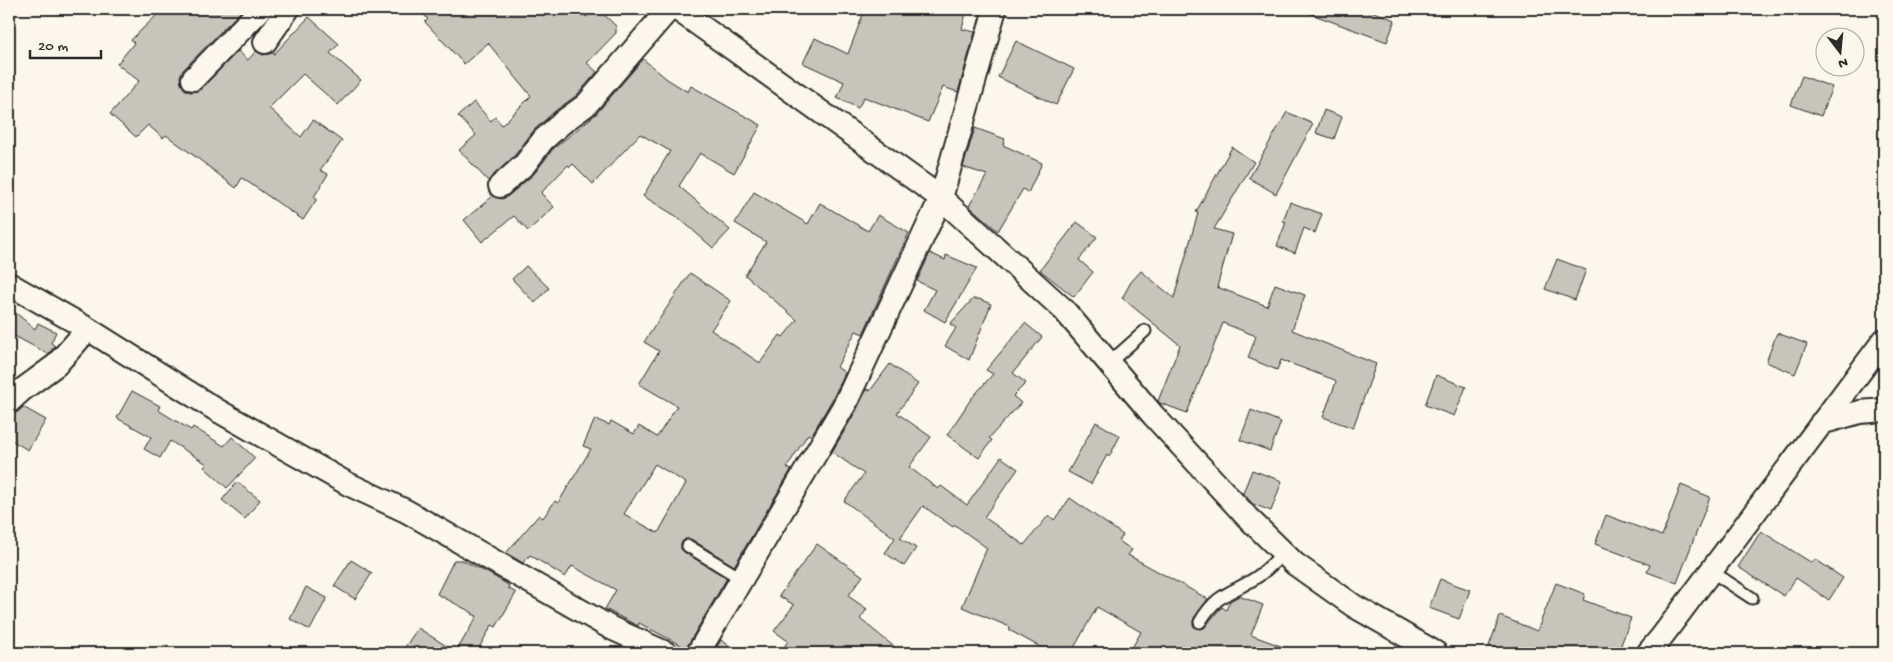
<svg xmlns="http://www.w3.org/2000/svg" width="1893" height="662" font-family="'Gochi Hand',sans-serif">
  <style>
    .building { fill: #c7c4bc; stroke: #2b2b2b; fill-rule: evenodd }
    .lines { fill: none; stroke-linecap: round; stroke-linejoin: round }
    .service-casing { stroke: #2b2b2b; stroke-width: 15 }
    .minor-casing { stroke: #2b2b2b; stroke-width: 26 }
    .service { stroke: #fbf7ec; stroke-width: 11 }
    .minor { stroke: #fbf7ec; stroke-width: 22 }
  </style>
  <rect width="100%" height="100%" fill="#fbf7ec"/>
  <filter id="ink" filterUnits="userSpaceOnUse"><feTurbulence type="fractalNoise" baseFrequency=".02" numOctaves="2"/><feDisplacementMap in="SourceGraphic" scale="10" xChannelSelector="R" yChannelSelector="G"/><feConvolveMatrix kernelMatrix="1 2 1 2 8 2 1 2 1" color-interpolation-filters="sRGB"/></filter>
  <g filter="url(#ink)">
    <path class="building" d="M 163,9 L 243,9 L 183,70 L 180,76 L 181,83 L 184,89 L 190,92 L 197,91 L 202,88 L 238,51 L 248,60 L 256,51 L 263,55 L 272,53 L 274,54 L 309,17 L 339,44 L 330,53 L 361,80 L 338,105 L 303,74 L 269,108 L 301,137 L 313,120 L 342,141 L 320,170 L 328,174 L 314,197 L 317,199 L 303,220 L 242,178 L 236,188 L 200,160 L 166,135 L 163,138 L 148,125 L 136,137 L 110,114 L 139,81 L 117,64 L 134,43 L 131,40 Z
      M 418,9 L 578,9 L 586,17 L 594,9 L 598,9 L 616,26 L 616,33 L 587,63 L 597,72 L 577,95 L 555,111 L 534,130 L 515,155 L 488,181 L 459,150 L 476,135 L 458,116 L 474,102 L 491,121 L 495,117 L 502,125 L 531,96 L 488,43 L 464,64 L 425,22 L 428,19 Z
      M 865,9 L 967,9 L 962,29 L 975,32 L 958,92 L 943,87 L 928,122 L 864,97 L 858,108 L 837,98 L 844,82 L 803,63 L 815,38 L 848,54 Z
      M 1304,9 L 1366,9 L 1395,20 L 1387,42 L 1303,11 Z
      M 1016,41 L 1074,69 L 1056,105 L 998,77 Z
      M 643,59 L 667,79 L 688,92 L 691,86 L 761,125 L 734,173 L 700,153 L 679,186 L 730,230 L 713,248 L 679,218 L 643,196 L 670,151 L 640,134 L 593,184 L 573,164 L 570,167 L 568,165 L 541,193 L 554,207 L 528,231 L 514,216 L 482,242 L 464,220 L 493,196 L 502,199 L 508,196 L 534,174 L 553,149 L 596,114 Z
      M 1802,76 L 1832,87 L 1821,116 L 1791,105 Z
      M 1324,110 L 1342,117 L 1334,139 L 1316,133 Z
      M 1287,112 L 1313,124 L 1276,194 L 1249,178 Z
      M 975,128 L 1005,139 L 1003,145 L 1042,163 L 1028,193 L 1023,189 L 998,231 L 969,206 L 987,175 L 963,167 Z
      M 1232,147 L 1254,162 L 1214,229 L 1232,234 L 1217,287 L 1267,306 L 1275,284 L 1305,295 L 1292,330 L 1376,364 L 1353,428 L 1323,417 L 1336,382 L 1335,380 L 1281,360 L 1277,370 L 1248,358 L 1256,336 L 1223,323 L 1187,413 L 1160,403 L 1158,401 L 1180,345 L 1122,298 L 1131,282 L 1141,271 L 1174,298 L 1198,213 L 1196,212 Z
      M 754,192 L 808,224 L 820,203 L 868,231 L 878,215 L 909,233 L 863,334 L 856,331 L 837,367 L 845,373 L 833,398 L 811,436 L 808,434 L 787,467 L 791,470 L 734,566 L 691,539 L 685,539 L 681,543 L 681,549 L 684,552 L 727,578 L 686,648 L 639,623 L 638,626 L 605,609 L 616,590 L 572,566 L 565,577 L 530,555 L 523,563 L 506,553 L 539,515 L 543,518 L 555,501 L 558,503 L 591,449 L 583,446 L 595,419 L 609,425 L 611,421 L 634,434 L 639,426 L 657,437 L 677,406 L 639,384 L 659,351 L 644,342 L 690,273 L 731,301 L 711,330 L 760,363 L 780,335 L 783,337 L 797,320 L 745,275 L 766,242 L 735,223 ZM 655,464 L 686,483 L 658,533 L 624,514 Z
      M 1290,202 L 1322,214 L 1315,233 L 1304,228 L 1295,253 L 1277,246 L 1286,222 L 1283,221 Z
      M 1077,222 L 1097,237 L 1079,260 L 1093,272 L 1074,297 L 1040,270 Z
      M 930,253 L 945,260 L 946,255 L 977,268 L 945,322 L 924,310 L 935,290 L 917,281 Z
      M 1557,259 L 1586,270 L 1575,300 L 1545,289 Z
      M 526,266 L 549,288 L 535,303 L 512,279 Z
      M 973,299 L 979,299 L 991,304 L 969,360 L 945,346 L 956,328 L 950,324 Z
      M 9,307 L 35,329 L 38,323 L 56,332 L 51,343 L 55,346 L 48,354 L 9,333 Z
      M 1025,323 L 1042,337 L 1013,373 L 1026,383 L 1013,396 L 1021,403 L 989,438 L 992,440 L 979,458 L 947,435 L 971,399 L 993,374 L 986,370 Z
      M 1777,333 L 1807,344 L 1795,374 L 1766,362 Z
      M 890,364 L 918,384 L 897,413 L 931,437 L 909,467 L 938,489 L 941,486 L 967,505 L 1001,457 L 1018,469 L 984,517 L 1024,545 L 1049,515 L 1054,520 L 1070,498 L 1123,535 L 1119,541 L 1132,550 L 1128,555 L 1208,599 L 1194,618 L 1193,625 L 1195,628 L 1204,628 L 1219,610 L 1222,607 L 1226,610 L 1230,601 L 1239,596 L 1263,605 L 1251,635 L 1294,651 L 1294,653 L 1129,653 L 1141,632 L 1097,607 L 1071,653 L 1051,653 L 1009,630 L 1010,627 L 962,607 L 987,548 L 955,525 L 953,527 L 923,506 L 900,538 L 916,548 L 904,566 L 885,553 L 895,538 L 844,501 L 864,474 L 832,452 L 856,411 L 867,389 L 870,391 Z
      M 1436,375 L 1466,387 L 1454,416 L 1425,405 Z
      M 132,391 L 160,406 L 158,410 L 191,430 L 193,427 L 224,446 L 232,437 L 255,458 L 227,488 L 204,467 L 207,464 L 170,441 L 160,458 L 144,449 L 151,437 L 117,418 Z
      M 23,407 L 46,420 L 28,450 L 9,439 L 9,415 L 18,412 Z
      M 1251,410 L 1281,422 L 1270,451 L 1240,440 Z
      M 1096,422 L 1120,436 L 1109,457 L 1107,455 L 1091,484 L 1068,472 Z
      M 1252,470 L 1282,481 L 1271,511 L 1253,504 L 1243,493 Z
      M 237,482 L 260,500 L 245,519 L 222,500 Z
      M 1681,485 L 1710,497 L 1677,583 L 1647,572 L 1650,565 L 1595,544 L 1606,515 L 1662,536 Z
      M 1761,531 L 1812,563 L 1815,559 L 1843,578 L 1829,600 L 1796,578 L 1784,596 L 1738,567 Z
      M 817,544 L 863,576 L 848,596 L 867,609 L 860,619 L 902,653 L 780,653 L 788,641 L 774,631 L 794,605 L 779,596 Z
      M 351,560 L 372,573 L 355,599 L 334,586 Z
      M 454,560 L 462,560 L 488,573 L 505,583 L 509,586 L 508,588 L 516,593 L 496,627 L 492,625 L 476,653 L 401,653 L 418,628 L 456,652 L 477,616 L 472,614 L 473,613 L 437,594 Z
      M 1440,579 L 1470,590 L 1459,619 L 1429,608 Z
      M 1556,583 L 1585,594 L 1583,600 L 1631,618 L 1618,653 L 1509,653 L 1489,646 L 1500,616 L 1537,631 Z
      M 306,587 L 327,598 L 310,630 L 290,619 Z
      M 721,640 L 741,653 L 713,653 Z"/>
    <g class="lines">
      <g class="service-casing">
        <path id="service" d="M 1109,363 L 1145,331
          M 688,546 L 742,579
          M 1711,571 L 1752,598
          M 1200,622 C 1219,591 1230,595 1257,577 C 1267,570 1275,561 1284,553"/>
      </g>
      <g class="minor-casing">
        <path id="minor" d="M 677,9 L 941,198 L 1064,310 L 1153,415 L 1247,517 L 1295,564 L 1354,606 L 1436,653
          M 265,42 L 288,9
          M 193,79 L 261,9
          M 500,186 L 525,164 L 543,140 L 564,121 L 586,105 L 669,9
          M 9,284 L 88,329 L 215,409 L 348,484 L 406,511 L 611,628 L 666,653
          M 9,402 L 22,390 L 56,365 L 88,329
          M 1821,423 L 1860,412 L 1884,410
          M 698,653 L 845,404 L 941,198 L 995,9
          M 1648,653 L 1660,639 L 1884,340"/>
      </g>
      <use href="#service" class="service"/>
      <use href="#minor" class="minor"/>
    </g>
  </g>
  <rect width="1893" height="662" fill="none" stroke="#fbf7ec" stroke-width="30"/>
  <rect x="15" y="15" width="1863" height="632" fill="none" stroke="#2b2b2b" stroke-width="2" filter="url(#ink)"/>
  <g transform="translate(1840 52) rotate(164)"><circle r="24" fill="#fbf7ec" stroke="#a8a59f"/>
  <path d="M0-4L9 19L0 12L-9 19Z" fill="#2b2b2b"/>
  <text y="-8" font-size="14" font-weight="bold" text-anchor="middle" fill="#2b2b2b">N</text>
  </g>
  <path d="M30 50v8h71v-8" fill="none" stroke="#2b2b2b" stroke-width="2.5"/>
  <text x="38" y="50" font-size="15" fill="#2b2b2b" stroke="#fbf7ec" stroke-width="4" paint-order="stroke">20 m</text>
</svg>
